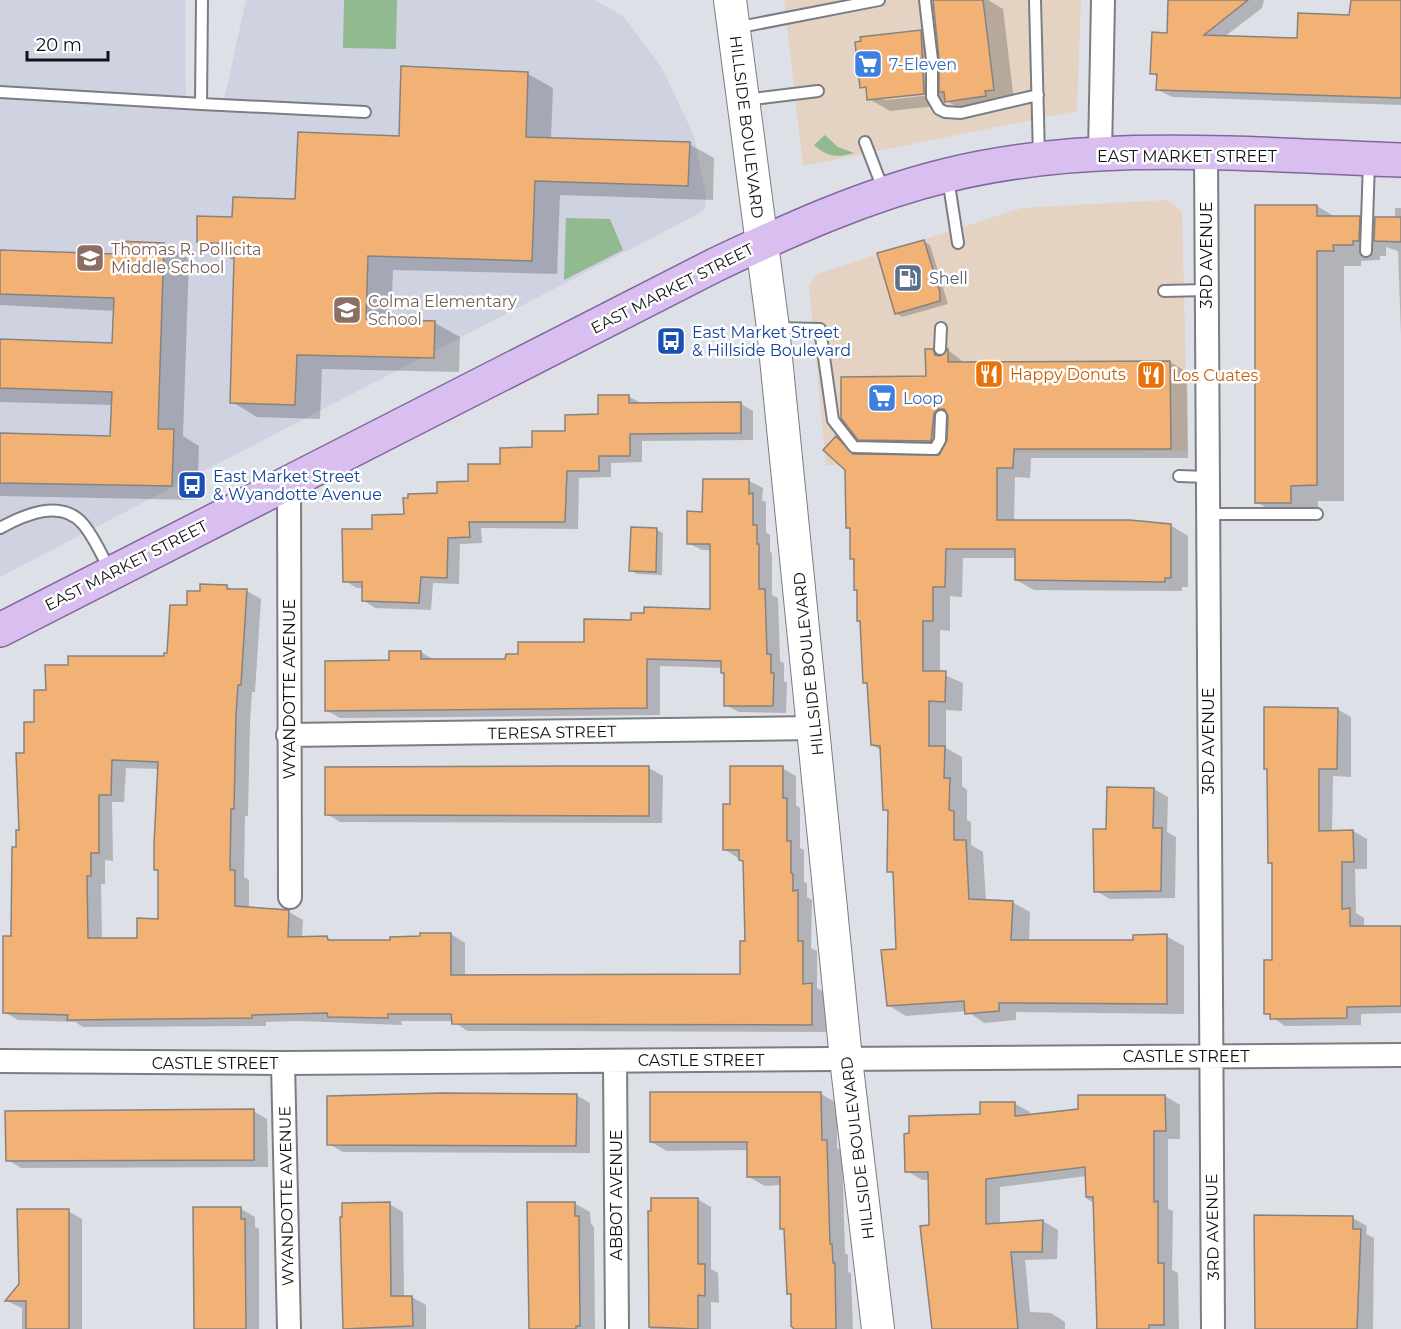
<svg xmlns="http://www.w3.org/2000/svg" width="1401" height="1329" font-family="Montserrat,sans-serif">
  <style>
    .commercial { fill: #e4d3c2 }
    .built { fill: #cfd3e1 }
    .green { fill: #91ba90 }
    .shadow { fill: #0003; fill-rule: evenodd }
    .building { fill: #f2b175; stroke: #88827e; stroke-width: 1.5; fill-rule: evenodd }
    .lines { fill: none; stroke-linecap: round; stroke-linejoin: round }
    .service-casing { stroke: #7b7d83; stroke-width: 14 }
    .minor-casing { stroke: #7b7d83; stroke-width: 26 }
    .secondary-casing { stroke: #7b7d83; stroke-width: 34 }
    .primary-casing { stroke: #81679c; stroke-width: 36 }
    .service { stroke: #fff; stroke-width: 10 }
    .minor { stroke: #fff; stroke-width: 22 }
    .secondary { stroke: #fff; stroke-width: 32 }
    .primary { stroke: #d8bff0; stroke-width: 33 }
    .labels { text-anchor: middle; stroke-width: 5; stroke-linejoin: round; paint-order: stroke }
    .shop-label { font-size: 16px; fill: #366cbe; stroke: #fff; text-anchor: start }
    .street-label { font-size: 16px; fill: #111214; stroke: #fff }
    .education-label { font-size: 16px; fill: #785e54; stroke: #fff; text-anchor: start }
    .service-label { font-size: 16px; fill: #4e5e75; stroke: #fff; text-anchor: start }
    .transit-label { font-size: 16px; fill: #164399; stroke: #fff; text-anchor: start }
    .food-label { font-size: 16px; fill: #c56008; stroke: #fff; text-anchor: start }
  </style>
  <rect width="100%" height="100%" fill="#dee0e7"/>
  <path class="commercial" d="M 784,0 L 1081,0 L 1077,111 L 803,166 Z
    M 1167,200 L 1182,211 L 1188,451 L 951,453 L 951,463 L 826,465 L 809,286 L 817,274 L 1021,208 Z"/>
  <path class="built" d="M 0,0 L 185,0 L 186,110 L 222,109 L 246,0 L 595,0 L 624,17 L 662,68 L 694,136 L 706,196 L 705,208 L 700,213 L 0,577 Z"/>
  <path class="green" d="M 344,0 L 397,0 L 396,49 L 343,48 Z
    M 825,135 L 838,147 L 854,153 C 837,158 827,157 814,145 Z
    M 566,218 L 610,219 L 623,250 L 564,280 Z"/>
  <path class="shadow" d="M 953,0 L 988,0 L 1003,9 L 1014,101 L 967,113 L 945,100 L 945,105 L 890,111 L 869,99 L 868,90 L 862,87 L 921,32 L 939,42 ZM 932,92 L 932,95 L 885,100 L 882,97 Z
    M 1170,0 L 1264,0 L 1262,8 L 1224,37 L 1299,40 L 1351,16 L 1352,0 L 1401,0 L 1401,105 L 1172,97 L 1158,90 L 1158,77 L 1152,73 L 1169,35 Z
    M 528,74 L 553,88 L 551,139 L 689,144 L 714,158 L 713,200 L 560,195 L 557,274 L 393,270 L 391,321 L 435,323 L 460,337 L 459,372 L 322,369 L 320,419 L 257,417 L 232,402 L 236,259 L 223,256 L 198,241 L 233,218 L 297,201 L 400,137 Z
    M 1317,206 L 1337,218 L 1359,218 L 1376,227 L 1395,218 L 1395,208 L 1401,208 L 1401,335 L 1398,251 L 1386,247 L 1386,256 L 1380,256 L 1380,260 L 1361,261 L 1361,266 L 1344,266 L 1344,501 L 1318,501 L 1318,518 L 1284,518 L 1256,502 Z
    M 924,241 L 930,245 L 948,304 L 902,317 L 896,313 Z
    M 163,244 L 189,259 L 183,436 L 199,446 L 197,500 L 0,496 L 0,434 L 112,438 L 113,405 L 0,402 L 0,341 L 114,345 L 115,311 L 0,305 L 0,251 L 117,255 Z
    M 932,351 L 942,356 L 949,351 L 965,363 L 1170,362 L 1187,372 L 1188,458 L 1031,458 L 1030,478 L 1015,477 L 1014,521 L 1170,525 L 1188,536 L 1188,587 L 1182,587 L 1182,591 L 1034,590 L 1016,580 L 1016,558 L 963,558 L 962,597 L 950,596 L 950,631 L 940,630 L 940,673 L 963,683 L 962,711 L 946,710 L 946,748 L 962,757 L 962,786 L 967,790 L 967,820 L 971,822 L 971,845 L 983,852 L 986,901 L 1012,902 L 1030,912 L 1029,942 L 1134,942 L 1166,936 L 1184,946 L 1184,1014 L 1016,1012 L 1016,1020 L 984,1023 L 967,1011 L 906,1016 L 888,1005 L 897,950 L 894,874 L 889,871 L 889,812 L 885,810 L 881,750 L 872,745 L 869,685 L 864,682 L 862,622 L 858,620 L 858,591 L 855,589 L 846,470 L 836,438 L 861,456 L 939,457 L 943,450 L 877,449 L 859,438 L 927,378 ZM 929,406 L 950,418 L 950,422 L 928,409 Z
    M 628,396 L 641,403 L 741,404 L 753,411 L 753,440 L 642,441 L 642,462 L 611,463 L 611,477 L 579,478 L 578,529 L 481,528 L 482,543 L 460,544 L 459,584 L 433,583 L 431,610 L 375,608 L 363,600 L 364,588 L 357,588 L 345,581 L 374,530 L 405,515 L 438,495 L 470,482 L 599,416 Z
    M 704,480 L 749,481 L 763,488 L 762,500 L 766,502 L 766,532 L 770,535 L 770,552 L 772,553 L 772,595 L 778,598 L 780,661 L 784,663 L 784,681 L 787,683 L 786,713 L 739,712 L 725,705 L 726,674 L 722,668 L 660,666 L 660,715 L 340,718 L 326,710 L 390,662 L 421,652 L 434,660 L 507,661 L 519,656 L 585,643 L 632,622 L 711,611 L 711,550 L 702,550 L 688,543 L 704,513 Z
    M 632,529 L 657,530 L 663,533 L 662,575 L 637,574 L 631,570 Z
    M 227,586 L 234,591 L 247,591 L 261,599 L 255,692 L 252,692 L 250,723 L 248,816 L 245,816 L 244,877 L 249,880 L 249,909 L 289,912 L 303,920 L 302,938 L 327,938 L 334,942 L 391,941 L 421,938 L 421,935 L 451,934 L 465,943 L 465,977 L 742,975 L 746,943 L 744,862 L 724,849 L 731,805 L 782,768 L 796,776 L 796,805 L 800,808 L 800,848 L 804,850 L 804,882 L 807,883 L 807,897 L 812,900 L 811,948 L 817,951 L 817,988 L 826,993 L 826,1032 L 467,1031 L 453,1021 L 401,1021 L 402,1025 L 298,1021 L 266,1022 L 266,1026 L 83,1027 L 75,1022 L 18,1020 L 4,1012 L 25,754 L 47,691 L 69,666 L 165,658 L 188,607 L 202,593 ZM 126,768 L 159,769 L 155,869 L 159,872 L 159,920 L 138,939 L 102,939 L 101,884 L 105,884 L 105,860 L 113,861 L 112,802 L 124,802 Z
    M 1337,709 L 1351,717 L 1351,777 L 1333,776 L 1332,832 L 1353,831 L 1367,839 L 1367,869 L 1355,869 L 1356,913 L 1364,918 L 1364,928 L 1401,927 L 1401,1013 L 1361,1014 L 1361,1025 L 1285,1026 L 1266,1013 L 1273,961 L 1273,864 L 1270,862 L 1269,771 L 1265,768 Z
    M 649,768 L 663,776 L 662,823 L 340,822 L 327,814 Z
    M 1154,789 L 1168,797 L 1167,832 L 1176,837 L 1175,898 L 1110,899 L 1096,891 Z
    M 821,1094 L 837,1103 L 837,1148 L 842,1151 L 845,1253 L 848,1255 L 848,1272 L 851,1273 L 853,1329 L 795,1329 L 793,1296 L 789,1293 L 786,1231 L 782,1228 L 781,1185 L 765,1186 L 749,1177 L 748,1150 L 667,1151 L 651,1142 Z
    M 576,1095 L 590,1103 L 590,1153 L 343,1152 L 329,1144 Z
    M 1165,1096 L 1180,1105 L 1180,1139 L 1168,1139 L 1168,1209 L 1173,1211 L 1172,1270 L 1178,1273 L 1179,1329 L 1095,1329 L 1099,1326 L 1098,1265 L 1094,1263 L 1094,1203 L 1087,1199 L 1087,1176 L 1000,1187 L 1000,1224 L 1043,1221 L 1058,1230 L 1057,1259 L 1025,1260 L 1030,1312 L 1051,1313 L 1065,1322 L 1065,1329 L 934,1329 L 930,1180 L 922,1180 L 907,1171 L 981,1116 L 1015,1104 L 1030,1112 L 1030,1116 Z
    M 253,1111 L 267,1119 L 268,1167 L 21,1168 L 8,1160 Z
    M 697,1199 L 711,1207 L 711,1269 L 718,1273 L 719,1303 L 711,1302 L 711,1329 L 650,1329 L 649,1213 Z
    M 574,1203 L 590,1212 L 591,1224 L 594,1227 L 595,1329 L 531,1329 Z
    M 389,1204 L 403,1212 L 404,1297 L 412,1297 L 426,1305 L 426,1329 L 345,1329 L 341,1219 Z
    M 195,1209 L 241,1209 L 255,1217 L 255,1227 L 259,1229 L 259,1329 L 196,1329 Z
    M 68,1211 L 82,1219 L 82,1329 L 22,1329 L 22,1308 L 7,1301 Z
    M 1353,1218 L 1367,1226 L 1366,1234 L 1374,1238 L 1373,1329 L 1256,1329 Z"/>
  <path class="building" d="M 933,0 L 983,0 L 994,90 L 985,91 L 986,96 L 945,102 L 944,92 L 939,92 L 939,59 Z
    M 1168,0 L 1248,0 L 1204,35 L 1297,38 L 1298,13 L 1349,15 L 1351,0 L 1401,0 L 1401,98 L 1156,90 L 1157,74 L 1150,74 L 1152,32 L 1167,33 Z
    M 921,30 L 924,94 L 867,100 L 866,87 L 860,88 L 855,42 L 861,41 L 860,37 Z
    M 401,66 L 528,72 L 526,137 L 690,142 L 688,186 L 535,181 L 532,261 L 368,256 L 366,319 L 435,321 L 434,358 L 297,355 L 295,405 L 230,403 L 234,258 L 231,258 L 231,244 L 197,242 L 197,216 L 232,217 L 233,197 L 295,199 L 298,132 L 399,136 Z
    M 1255,205 L 1317,205 L 1317,216 L 1360,216 L 1359,241 L 1353,241 L 1353,245 L 1333,245 L 1334,251 L 1317,251 L 1317,485 L 1291,486 L 1291,503 L 1255,503 Z
    M 1375,217 L 1401,217 L 1401,242 L 1374,241 Z
    M 924,240 L 940,292 L 940,301 L 895,314 L 877,253 Z
    M 116,241 L 164,243 L 158,429 L 174,429 L 172,486 L 0,483 L 0,433 L 110,436 L 112,392 L 0,388 L 0,339 L 112,343 L 114,298 L 0,294 L 0,250 L 116,254 Z
    M 925,349 L 933,349 L 935,355 L 940,356 L 948,349 L 948,362 L 1170,361 L 1171,449 L 1014,449 L 1013,468 L 997,468 L 997,520 L 1130,520 L 1171,524 L 1171,578 L 1165,578 L 1165,582 L 1015,580 L 1015,549 L 946,549 L 945,587 L 933,587 L 933,621 L 923,621 L 923,671 L 946,671 L 945,702 L 929,701 L 929,746 L 945,746 L 944,778 L 950,778 L 949,810 L 954,811 L 954,840 L 966,840 L 969,899 L 1013,901 L 1011,940 L 1133,940 L 1133,935 L 1167,934 L 1167,1004 L 999,1003 L 999,1011 L 965,1014 L 964,1001 L 887,1006 L 881,950 L 896,949 L 893,872 L 887,872 L 888,810 L 883,810 L 880,746 L 871,745 L 867,683 L 863,683 L 860,621 L 857,621 L 857,590 L 854,590 L 854,559 L 850,559 L 850,528 L 846,528 L 845,470 L 823,450 L 836,436 L 853,454 L 939,455 L 947,440 L 948,416 L 944,409 L 938,409 L 934,413 L 931,441 L 858,440 L 841,418 L 841,377 L 926,376 Z
    M 598,395 L 629,395 L 629,403 L 741,402 L 741,433 L 630,434 L 630,456 L 599,456 L 599,471 L 567,471 L 565,522 L 469,522 L 470,537 L 448,538 L 447,578 L 421,577 L 419,603 L 362,601 L 362,582 L 343,582 L 342,529 L 372,529 L 372,515 L 404,514 L 403,498 L 408,498 L 408,494 L 437,493 L 437,482 L 468,481 L 468,464 L 500,464 L 500,448 L 532,447 L 532,431 L 565,431 L 565,415 L 598,414 Z
    M 703,479 L 749,479 L 749,494 L 753,493 L 753,525 L 757,525 L 757,544 L 759,544 L 759,589 L 765,589 L 767,654 L 771,654 L 771,673 L 774,673 L 773,706 L 724,706 L 724,673 L 721,673 L 721,661 L 647,659 L 647,708 L 325,711 L 325,661 L 389,660 L 389,651 L 421,651 L 421,659 L 505,659 L 506,654 L 518,654 L 518,642 L 584,642 L 584,619 L 631,620 L 631,613 L 644,613 L 644,607 L 710,609 L 710,544 L 687,544 L 687,511 L 702,512 Z
    M 631,527 L 657,528 L 656,572 L 629,571 Z
    M 200,584 L 227,585 L 227,589 L 247,589 L 241,685 L 238,685 L 236,714 L 234,809 L 231,809 L 230,870 L 235,870 L 235,906 L 289,910 L 288,937 L 327,936 L 328,940 L 390,940 L 390,937 L 420,936 L 420,933 L 451,933 L 451,975 L 740,974 L 740,941 L 745,941 L 743,861 L 739,860 L 739,850 L 723,850 L 723,804 L 730,804 L 730,766 L 783,766 L 783,798 L 787,798 L 787,841 L 791,841 L 791,873 L 793,874 L 793,891 L 798,890 L 798,941 L 803,941 L 803,984 L 812,983 L 812,1025 L 452,1024 L 451,1014 L 388,1014 L 388,1018 L 328,1017 L 327,1013 L 252,1015 L 252,1018 L 67,1020 L 68,1015 L 3,1013 L 3,936 L 11,936 L 12,847 L 16,847 L 16,830 L 19,830 L 16,753 L 24,753 L 24,722 L 34,722 L 34,690 L 46,690 L 45,665 L 68,665 L 68,656 L 164,656 L 164,653 L 167,653 L 170,605 L 187,605 L 187,591 L 200,591 ZM 112,760 L 158,762 L 154,845 L 154,870 L 158,870 L 158,919 L 137,918 L 137,938 L 88,938 L 87,876 L 91,876 L 91,853 L 99,853 L 99,795 L 111,795 Z
    M 1264,707 L 1338,708 L 1337,769 L 1319,769 L 1319,831 L 1353,830 L 1354,862 L 1342,862 L 1342,909 L 1350,908 L 1350,926 L 1401,926 L 1401,1006 L 1347,1007 L 1347,1018 L 1270,1019 L 1270,1014 L 1264,1014 L 1264,960 L 1272,960 L 1272,863 L 1268,863 L 1267,769 L 1264,769 Z
    M 565,766 L 649,766 L 649,816 L 325,815 L 325,767 Z
    M 1107,787 L 1154,788 L 1153,828 L 1162,828 L 1161,891 L 1094,892 L 1093,829 L 1106,829 Z
    M 650,1092 L 821,1092 L 822,1140 L 827,1140 L 830,1244 L 832,1244 L 833,1263 L 835,1263 L 836,1329 L 794,1329 L 791,1326 L 791,1294 L 787,1294 L 784,1229 L 780,1229 L 780,1177 L 747,1177 L 747,1142 L 650,1142 Z
    M 442,1093 L 577,1094 L 576,1146 L 327,1145 L 327,1096 Z
    M 1078,1095 L 1165,1095 L 1166,1131 L 1154,1131 L 1154,1202 L 1158,1201 L 1158,1263 L 1164,1263 L 1164,1325 L 1149,1325 L 1149,1329 L 1097,1329 L 1093,1197 L 1086,1197 L 1085,1167 L 986,1179 L 986,1224 L 1043,1220 L 1042,1252 L 1011,1252 L 1018,1329 L 932,1329 L 920,1226 L 929,1225 L 928,1172 L 905,1172 L 904,1134 L 909,1133 L 909,1116 L 980,1114 L 980,1102 L 1015,1102 L 1015,1116 L 1078,1109 Z
    M 254,1109 L 254,1160 L 6,1161 L 5,1111 Z
    M 651,1198 L 698,1198 L 698,1264 L 705,1264 L 705,1296 L 698,1295 L 698,1329 L 649,1327 L 648,1211 L 651,1211 Z
    M 390,1202 L 391,1296 L 412,1296 L 413,1326 L 343,1329 L 340,1217 L 342,1217 L 342,1203 Z
    M 527,1202 L 575,1202 L 575,1216 L 579,1216 L 580,1326 L 576,1326 L 576,1329 L 529,1329 Z
    M 193,1207 L 241,1207 L 241,1219 L 245,1219 L 246,1329 L 194,1329 Z
    M 17,1209 L 69,1209 L 69,1329 L 26,1329 L 26,1301 L 5,1301 L 19,1284 Z
    M 1254,1215 L 1353,1216 L 1353,1229 L 1361,1229 L 1357,1329 L 1255,1329 Z"/>
  <g class="lines">
    <g class="service-casing">
      <path id="service" d="M 925,0 L 932,60 L 932,97 L 939,109 L 945,112 L 961,113 L 1038,95
        M 1035,0 L 1039,156
        M 735,28 L 879,0
        M 0,92 L 201,104 L 202,0
        M 745,100 L 818,91
        M 201,104 L 365,112
        M 865,142 L 883,189
        M 948,178 L 958,243
        M 1366,251 L 1369,162
        M 1164,291 L 1206,290
        M 776,328 L 820,329 L 833,420 L 854,447 L 935,449 L 940,440 L 941,416
        M 940,349 L 941,328
        M 1179,476 L 1207,477
        M 1208,514 L 1317,514
        M 0,528 C 24,515 61,498 83,524 C 94,537 102,556 110,570"/>
    </g>
    <g class="minor-casing">
      <path id="minor" d="M 1206,153 L 1213,1329
        M 1100,154 L 1103,0
        M 289,482 L 290,897
        M 288,735 L 815,728
        M 0,1061 L 283,1063 L 1401,1055
        M 615,1061 L 617,1329
        M 283,1063 L 289,1329"/>
    </g>
    <g class="secondary-casing">
      <path id="secondary" d="M 730,0 L 773,328 L 846,1059 L 878,1329"/>
    </g>
    <g class="primary-casing">
      <path id="primary" d="M 0,630 L 715,265 C 791,229 866,195 948,175 C 1095,139 1251,155 1401,160"/>
    </g>
    <use href="#service" class="service"/>
    <use href="#minor" class="minor"/>
    <use href="#secondary" class="secondary"/>
    <use href="#primary" class="primary"/>
  </g>
  <defs>
    <g id="supermarket-square" transform="scale(1.5)"><rect x="-9" y="-9" width="18" height="18" rx="4" fill="#3f7fe0" stroke="#fff"/><path d="M-6-5.5h2.5l.6 2H6L4.5 2H-2.5L-4.4-4H-6ZM-1.5 3.2a1.3 1.3 0 1 0 .1 0ZM3 3.2a1.3 1.3 0 1 0 .1 0Z" fill="#fff"/></g>
    <g id="school-square" transform="scale(1.5)"><rect x="-9" y="-9" width="18" height="18" rx="4" fill="#8d6e63" stroke="#fff"/><path d="M0-5L7-2L0 1L-7-2ZM-4 1L0 2.5L4 1V4Q0 6-4 4Z" fill="#fff"/></g>
    <g id="fuel-square" transform="scale(1.5)"><rect x="-9" y="-9" width="18" height="18" rx="4" fill="#5c6f8a" stroke="#fff"/><path d="M-5.5-6h7V0h2V4h1.3V-2.5L3-4.5l.8-.8L6-3V5H2.5V1h-1V6h-7ZM-4.2-4.7v3.2H.2V-4.7Z" fill="#fff"/></g>
    <g id="bus-square" transform="scale(1.5)"><rect x="-9" y="-9" width="18" height="18" rx="4" fill="#1a4fb4" stroke="#fff"/><path d="M-5-6H5V4H4V6H2V4H-2V6H-4V4H-5ZM-3.5-4V0h7V-4ZM-3.5 1.2v1.5H-2V1.2ZM2 1.2v1.5H3.5V1.2Z" fill="#fff"/></g>
    <g id="restaurant-square" transform="scale(1.5)"><rect x="-9" y="-9" width="18" height="18" rx="4" fill="#e8710a" stroke="#fff"/><path d="M-5-6h1v4h1v-4h1v4h1v-4h1v5L-1.5 .5V6h-2V.5L-5-1ZM5-6V6H3V1.5H1.5Q1.5-4 5-6Z" fill="#fff"/></g>
  </defs>
  <g fill-rule="evenodd">
    <use href="#supermarket-square" x="868" y="64"/>
    <use href="#school-square" x="90" y="258"/>
    <use href="#fuel-square" x="908" y="278"/>
    <use href="#school-square" x="347" y="310"/>
    <use href="#bus-square" x="671" y="341"/>
    <use href="#restaurant-square" x="989" y="374"/>
    <use href="#restaurant-square" x="1151" y="375"/>
    <use href="#supermarket-square" x="882" y="398"/>
    <use href="#bus-square" x="192" y="485"/>
  </g>
  <g class="labels">
    <g class="shop-label">
      <text x="889" y="70">7-Eleven</text>
      <text x="903" y="404">Loop</text>
    </g>
    <g class="street-label">
      <text transform="translate(747 127) rotate(83)" y="6">HILLSIDE BOULEVARD</text>
      <text x="1187" y="162">EAST MARKET STREET</text>
      <text transform="translate(1206 255) rotate(-90)" y="6">3RD AVENUE</text>
      <text transform="translate(672 288) rotate(-27)" y="6">EAST MARKET STREET</text>
      <text transform="translate(126 565) rotate(-27)" y="6">EAST MARKET STREET</text>
      <text transform="translate(808 664) rotate(-96)" y="6">HILLSIDE BOULEVARD</text>
      <text transform="translate(289 689) rotate(-90)" y="6">WYANDOTTE AVENUE</text>
      <text transform="translate(552 732) rotate(-1)" y="6">TERESA STREET</text>
      <text transform="translate(1208 741) rotate(-90)" y="6">3RD AVENUE</text>
      <text x="1186" y="1062">CASTLE STREET</text>
      <text x="701" y="1066">CASTLE STREET</text>
      <text x="215" y="1069">CASTLE STREET</text>
      <text transform="translate(857 1148) rotate(-97)" y="6">HILLSIDE BOULEVARD</text>
      <text transform="translate(616 1195) rotate(-90)" y="6">ABBOT AVENUE</text>
      <text transform="translate(286 1196) rotate(-91)" y="6">WYANDOTTE AVENUE</text>
      <text transform="translate(1212 1227) rotate(-91)" y="6">3RD AVENUE</text>
    </g>
    <g class="education-label">
      <text x="111" y="255">Thomas R. Pollicita<tspan x="111" dy="18">Middle School</tspan></text>
      <text x="368" y="307">Colma Elementary<tspan x="368" dy="18">School</tspan></text>
    </g>
    <g class="service-label">
      <text x="929" y="284">Shell</text>
    </g>
    <g class="transit-label">
      <text x="692" y="338">East Market Street<tspan x="692" dy="18">&amp; Hillside Boulevard</tspan></text>
      <text x="213" y="482">East Market Street<tspan x="213" dy="18">&amp; Wyandotte Avenue</tspan></text>
    </g>
    <g class="food-label">
      <text x="1010" y="380">Happy Donuts</text>
      <text x="1172" y="381">Los Cuates</text>
    </g>
  </g>
  <path d="M27 51v9h81v-9" fill="none" stroke="#111214" stroke-width="3"/>
  <text x="36" y="51" font-size="18" fill="#111214" stroke="#ffffff" stroke-width="4.5" paint-order="stroke">20 m</text>
</svg>
